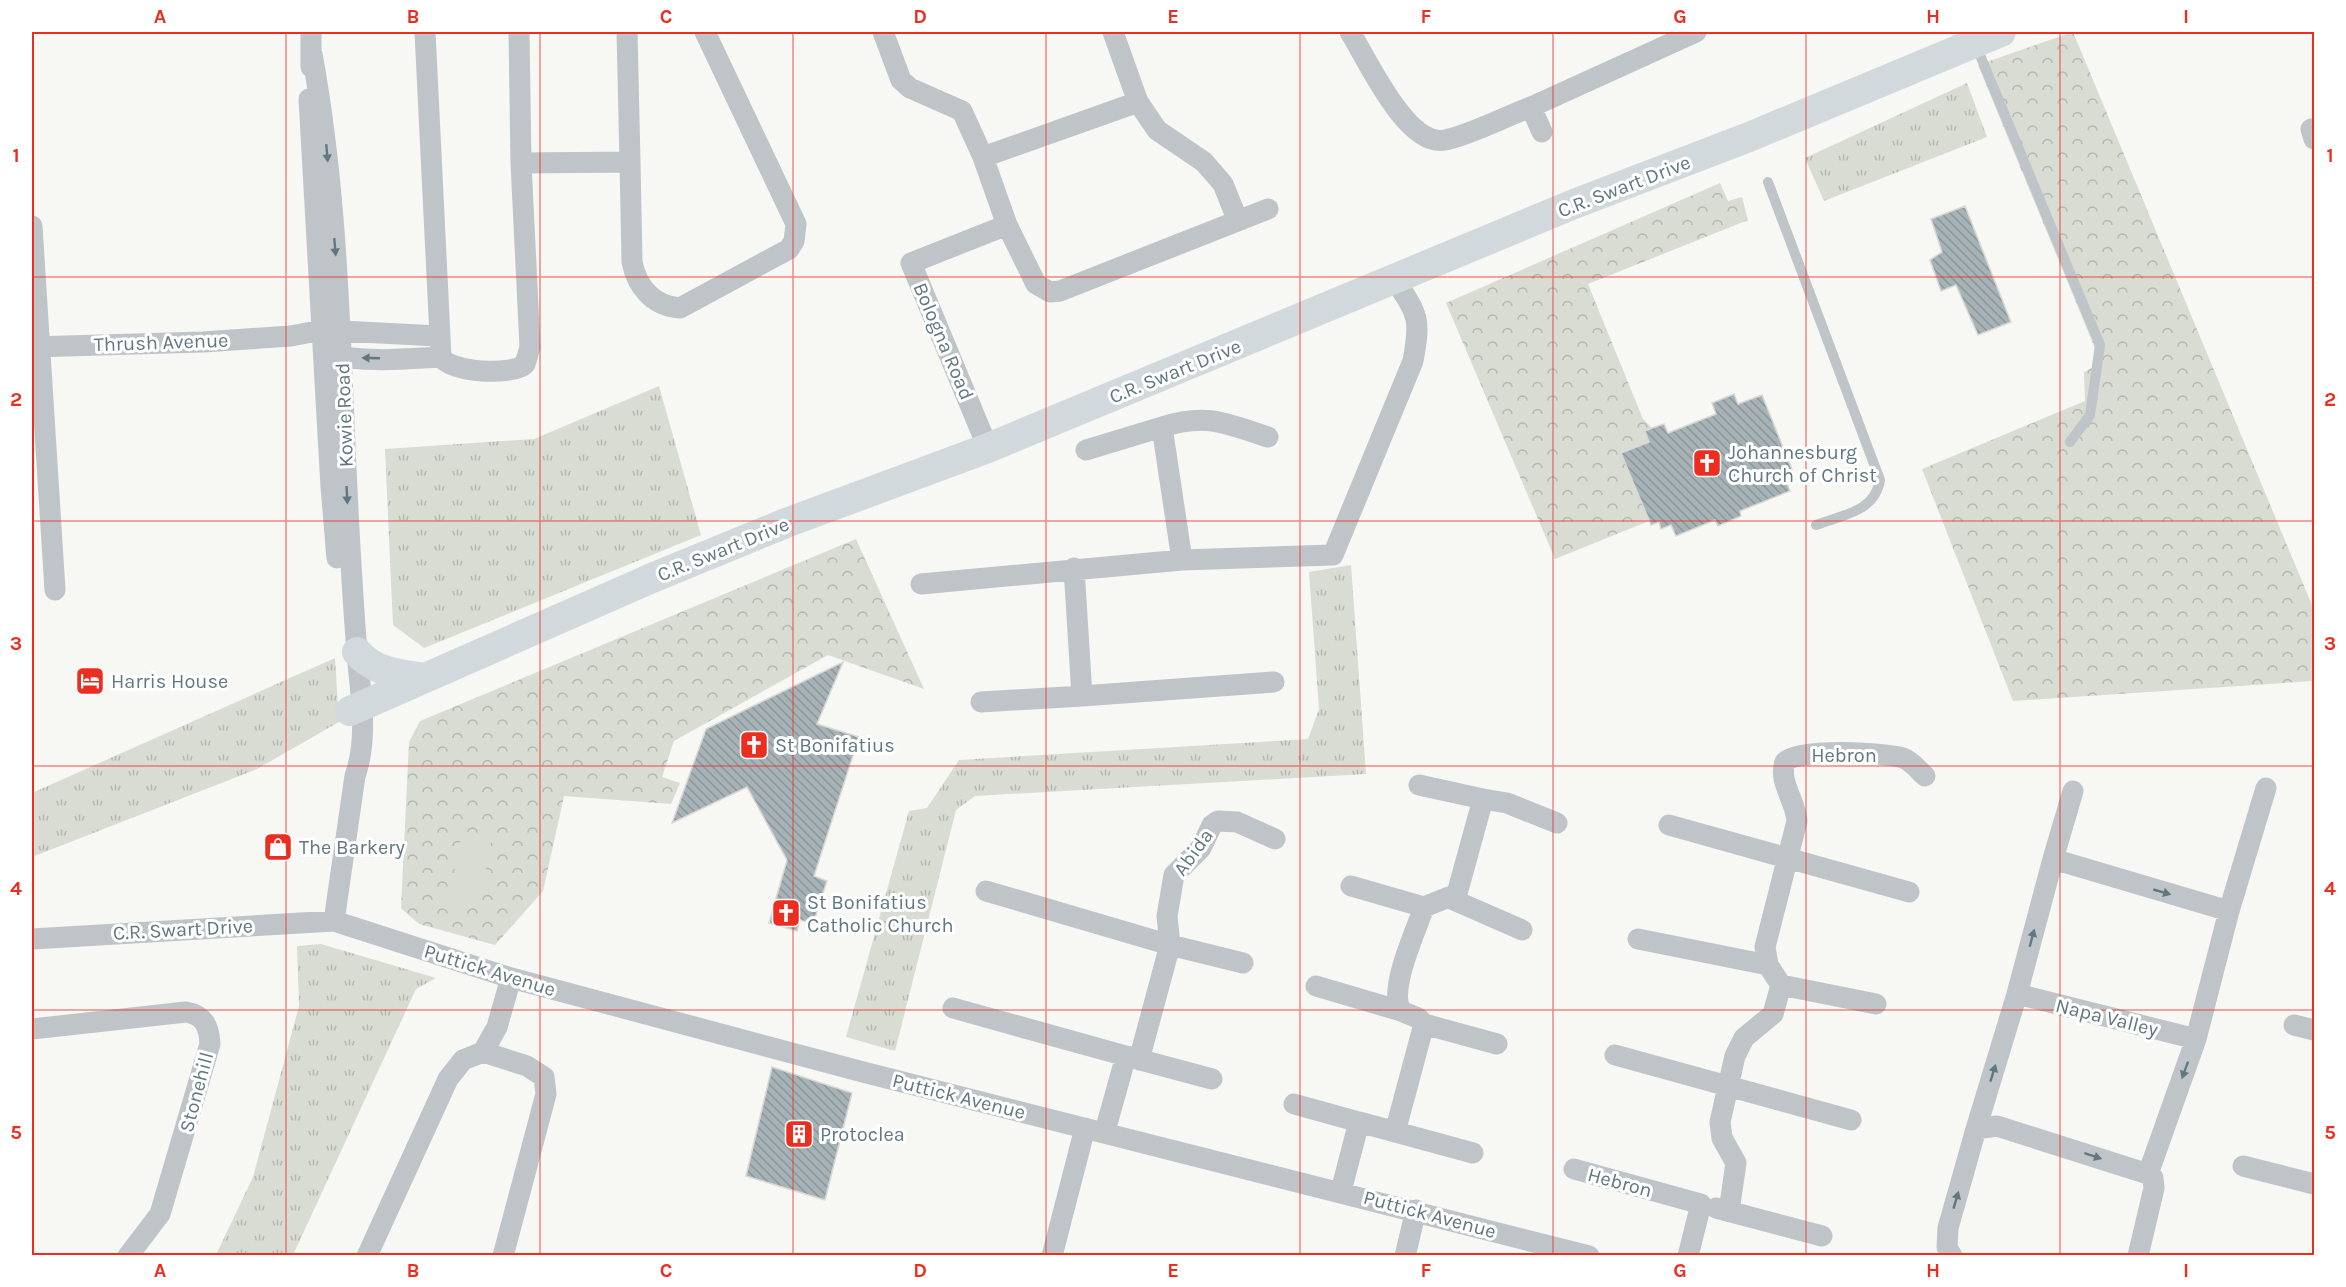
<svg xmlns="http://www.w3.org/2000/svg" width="2346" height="1287" font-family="Karla,sans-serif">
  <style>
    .grass { fill: url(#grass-tufts) }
    .park { fill: url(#park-crowns) }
    .garden { fill: #d8dcd3 }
    .building { fill: url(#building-back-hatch); stroke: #d9d8d6; stroke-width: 1.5 }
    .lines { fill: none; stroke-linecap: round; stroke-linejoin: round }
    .lane { stroke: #bec4c7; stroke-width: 10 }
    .street { stroke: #bec4c7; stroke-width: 21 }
    .secondary { stroke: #d2d9dc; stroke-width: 30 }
    .oneway { fill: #617880 }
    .grid { fill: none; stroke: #eb2e20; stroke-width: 1.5; stroke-opacity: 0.55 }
    .labels { text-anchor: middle; stroke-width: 6; stroke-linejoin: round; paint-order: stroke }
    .street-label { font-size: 20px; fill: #617880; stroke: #fff }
    .poi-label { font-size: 20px; fill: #617880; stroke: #fff; text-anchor: start }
    .neatline { fill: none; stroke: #eb2e20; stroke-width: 2 }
    .grid-label { font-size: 20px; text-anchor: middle; font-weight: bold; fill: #eb2e20 }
  </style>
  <defs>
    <pattern id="grass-tufts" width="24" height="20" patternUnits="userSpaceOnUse" patternTransform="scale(1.5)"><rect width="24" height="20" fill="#d8dcd3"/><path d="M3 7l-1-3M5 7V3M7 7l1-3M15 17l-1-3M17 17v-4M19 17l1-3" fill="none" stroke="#b3b7b0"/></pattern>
    <pattern id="park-crowns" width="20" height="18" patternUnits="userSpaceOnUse" patternTransform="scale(1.5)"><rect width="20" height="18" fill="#d8dcd3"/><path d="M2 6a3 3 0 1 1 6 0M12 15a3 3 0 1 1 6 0" fill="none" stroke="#b3b7b0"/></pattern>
    <pattern id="building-back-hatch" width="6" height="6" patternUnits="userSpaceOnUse" patternTransform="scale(1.5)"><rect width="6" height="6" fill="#a7b2b6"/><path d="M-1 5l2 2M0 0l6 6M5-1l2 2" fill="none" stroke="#8b9699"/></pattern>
  </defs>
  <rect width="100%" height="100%" fill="#f7f7f4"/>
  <path class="grass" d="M 1967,83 L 1987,137 L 1824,201 L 1805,158 Z
    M 659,386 L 701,535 L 424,648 L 393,625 L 385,449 L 534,439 Z
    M 1351,565 L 1366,774 L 975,796 L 956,810 L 895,1051 L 846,1037 L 909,811 L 927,808 L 959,760 L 1308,739 L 1319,709 L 1309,572 Z
    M 335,658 L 339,722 L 257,769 L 32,857 L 32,793 Z
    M 321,944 L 436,978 L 416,989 L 293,1255 L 216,1255 L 253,1177 L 299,1006 L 297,946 Z"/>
  <path class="park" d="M 2073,32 L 2314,610 L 2314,681 L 2013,701 L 1922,469 L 2085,401 L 2084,372 L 2101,363 L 1978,65 Z
    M 1720,183 L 1728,201 L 1742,197 L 1748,220 L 1588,284 L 1643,419 L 1652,428 L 1645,431 L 1649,442 L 1622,453 L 1649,521 L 1555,559 L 1446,303 Z
    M 856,539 L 924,689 L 828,655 L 674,741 L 662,777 L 680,783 L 671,804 L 564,796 L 543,891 L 495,945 L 419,924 L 401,908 L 409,742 L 420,721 Z"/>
  <path class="garden" d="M 462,831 L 492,837 L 479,906 L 449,900 Z"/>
  <path class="building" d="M 1965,206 L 2011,322 L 1978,335 L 1956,285 L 1941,291 L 1930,260 L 1942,252 L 1931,219 Z
    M 1734,394 L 1738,404 L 1762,395 L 1793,472 L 1784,476 L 1790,491 L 1740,511 L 1741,516 L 1718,526 L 1715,520 L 1676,536 L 1671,525 L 1661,529 L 1659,522 L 1651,525 L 1621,453 L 1649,442 L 1645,431 L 1652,428 L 1664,424 L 1668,433 L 1716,414 L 1712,403 Z
    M 843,662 L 817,724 L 859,737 L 814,876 L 827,881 L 813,924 L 800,920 L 797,931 L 769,923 L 787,860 L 747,787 L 672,823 L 706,729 Z
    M 772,1067 L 852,1093 L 825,1200 L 746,1176 Z"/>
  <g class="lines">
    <path class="lane" d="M 1975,43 L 2100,345 L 2090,415 L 2070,442
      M 1768,182 L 1880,480 C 1875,512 1842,515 1816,525"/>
    <path class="street" d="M 311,32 L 311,67
      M 425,32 L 441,357 C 451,373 513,376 525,364 L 530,347 L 521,163 L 519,32
      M 883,32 L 901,80 L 910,88 L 962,111 L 983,157
      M 1113,32 L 1138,102
      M 1350,32 C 1367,59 1407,148 1445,140 C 1470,135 1506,116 1531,107 L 1542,132
      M 312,54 C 342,217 340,382 350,547 C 352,581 354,616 357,651 C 360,693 369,736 355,776 L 334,921
      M 309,99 L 331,487 L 337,558
      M 1531,107 L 1696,32
      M 2311,129 L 2314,139
      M 630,162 L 632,262 C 637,287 653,306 680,308 L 789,249 L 794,241 L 796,224 L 705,32
      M 521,163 L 630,162 L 627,32
      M 1007,225 L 983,157 L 1138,102 L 1157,130 L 1204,162 L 1223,184 L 1238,221
      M 32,226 L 55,590
      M 32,347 L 203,342 L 291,336 L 322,330 L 438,336
      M 329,354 C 365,363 405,359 441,357
      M 1162,427 C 1207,413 1225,423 1268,437
      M 988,448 L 911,263 L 1007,225 L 1036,284 L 1050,292 L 1060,291 L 1268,209
      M 1086,450 L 1162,427 L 1182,560
      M 921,584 L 1182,560 L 1333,555 L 1413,361 C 1421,318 1418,315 1395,280
      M 1082,696 L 1274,682
      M 981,702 L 1082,696 L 1074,568
      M 1419,785 L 1483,799
      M 1669,825 L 1909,892
      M 2053,859 L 2073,791
      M 1351,886 L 1424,907
      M 986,891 L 1170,945 L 1243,963
      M 1449,898 L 1522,930
      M 2229,911 L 2266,788
      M 32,939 L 334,921 L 511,978 L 863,1072 L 1589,1256
      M 1638,939 L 1768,965
      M 1781,985 L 1876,1004
      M 1316,986 L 1401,1011
      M 2017,994 L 2053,859 L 2229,911 L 2196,1039
      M 953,1008 L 1126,1056 L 1105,1131
      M 1424,1024 L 1497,1044
      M 2294,1025 L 2314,1030
      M 32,1029 L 186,1012 C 204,1015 209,1026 210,1044 L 160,1214 L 128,1256
      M 483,1052 L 497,1027 L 511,978
      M 1615,1055 L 1851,1120
      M 1126,1056 L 1212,1079
      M 1139,1060 L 1170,945 L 1167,916 L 1174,875 L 1201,848 L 1212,825 L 1218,821 L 1237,822 L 1275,839
      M 1294,1104 L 1359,1122 L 1341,1191
      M 1359,1122 L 1473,1153
      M 1976,1129 L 2017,994 L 2196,1039 L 2148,1174
      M 1395,1132 L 1424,1024 L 1418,1018 L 1401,1011 C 1388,989 1416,931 1424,907 L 1454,895 L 1458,890 L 1483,799 L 1507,803 L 1557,823
      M 2243,1166 L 2314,1184
      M 1574,1169 L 1701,1204 L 1688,1256
      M 1716,1208 L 1822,1236
      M 1729,1211 L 1736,1163 L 1722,1138 L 1720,1122 L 1735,1056 L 1744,1038 L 1773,1014 L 1781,985 L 1768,965 L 1765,947 L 1797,821 C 1796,801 1778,782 1785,762 C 1798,748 1884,752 1903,758 C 1912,761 1918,770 1925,776
      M 367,1256 L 448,1079 L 463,1060 L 483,1052 L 527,1066 L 544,1077 L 546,1094 L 503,1256
      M 1052,1256 L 1085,1128
      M 1405,1256 L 1416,1210
      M 1952,1256 L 1947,1247 L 1948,1228 L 1976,1129 L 1997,1126 L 2148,1174 L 2153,1178 L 2154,1188 L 2138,1256"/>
    <path class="secondary" d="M 357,652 C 376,673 398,674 425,678
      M 350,711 L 652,578 L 786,523 L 988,448 L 1574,204 L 1749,137 L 2001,32"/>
  </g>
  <defs><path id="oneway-solid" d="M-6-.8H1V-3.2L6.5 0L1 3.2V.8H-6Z" transform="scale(1.5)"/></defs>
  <g class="oneway">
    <use href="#oneway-solid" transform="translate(327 153) rotate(85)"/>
    <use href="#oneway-solid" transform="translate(335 247) rotate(85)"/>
    <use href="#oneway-solid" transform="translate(371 358) rotate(-178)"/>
    <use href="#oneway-solid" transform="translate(347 495) rotate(87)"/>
    <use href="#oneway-solid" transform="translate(2162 892) rotate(16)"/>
    <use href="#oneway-solid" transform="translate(2032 938) rotate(-75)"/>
    <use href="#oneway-solid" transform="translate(2185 1070) rotate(110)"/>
    <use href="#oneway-solid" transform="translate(1993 1073) rotate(-73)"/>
    <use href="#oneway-solid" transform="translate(2093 1156) rotate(18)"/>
    <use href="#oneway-solid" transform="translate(1956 1200) rotate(-74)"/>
  </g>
  <path class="grid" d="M 286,32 L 286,1256M 540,32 L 540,1256M 793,32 L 793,1256M 1046,32 L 1046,1256M 1300,32 L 1300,1256M 1553,32 L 1553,1256M 1806,32 L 1806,1256M 2060,32 L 2060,1256M 32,277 L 2314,277M 32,521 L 2314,521M 32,766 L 2314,766M 32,1010 L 2314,1010"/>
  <defs>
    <g id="church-square" transform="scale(1.5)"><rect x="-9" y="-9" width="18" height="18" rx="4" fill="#eb2e20" stroke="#fff"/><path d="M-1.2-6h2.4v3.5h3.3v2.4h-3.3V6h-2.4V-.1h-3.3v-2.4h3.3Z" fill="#fff"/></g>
    <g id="hotel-square" transform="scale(1.5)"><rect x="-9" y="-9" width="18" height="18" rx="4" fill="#eb2e20" stroke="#fff"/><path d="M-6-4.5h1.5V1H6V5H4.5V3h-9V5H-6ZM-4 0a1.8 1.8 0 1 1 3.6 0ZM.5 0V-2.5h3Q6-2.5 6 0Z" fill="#fff"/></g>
    <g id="shop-square" transform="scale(1.5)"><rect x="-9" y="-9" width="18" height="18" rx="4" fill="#eb2e20" stroke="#fff"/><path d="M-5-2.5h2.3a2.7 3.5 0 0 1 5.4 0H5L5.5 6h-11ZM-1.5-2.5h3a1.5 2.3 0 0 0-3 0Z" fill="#fff"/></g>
    <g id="building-square" transform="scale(1.5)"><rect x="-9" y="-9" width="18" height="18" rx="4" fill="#eb2e20" stroke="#fff"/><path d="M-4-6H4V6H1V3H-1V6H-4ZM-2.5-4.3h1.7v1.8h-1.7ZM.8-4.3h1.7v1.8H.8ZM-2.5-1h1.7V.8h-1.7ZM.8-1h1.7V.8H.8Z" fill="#fff"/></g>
  </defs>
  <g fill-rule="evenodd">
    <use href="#church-square" x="1707" y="463"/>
    <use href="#hotel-square" x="90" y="681"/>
    <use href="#church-square" x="754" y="745"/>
    <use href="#shop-square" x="278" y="847"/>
    <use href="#church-square" x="786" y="913"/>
    <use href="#building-square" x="799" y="1134"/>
  </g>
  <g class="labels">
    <g class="street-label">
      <text transform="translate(1624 186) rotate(-21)" y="7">C.R. Swart Drive</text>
      <text transform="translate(944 341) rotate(67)" y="7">Bologna Road</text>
      <text transform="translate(161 342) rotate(-2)" y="7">Thrush Avenue</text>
      <text transform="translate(1175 371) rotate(-22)" y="7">C.R. Swart Drive</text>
      <text transform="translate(344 415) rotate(-92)" y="7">Kowie Road</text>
      <text transform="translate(723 549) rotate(-22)" y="7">C.R. Swart Drive</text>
      <text x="1844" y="762">Hebron</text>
      <text transform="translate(1193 852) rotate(-54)" y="7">Abida</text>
      <text transform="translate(183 929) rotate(-3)" y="7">C.R. Swart Drive</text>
      <text transform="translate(490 970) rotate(17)" y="7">Puttick Avenue</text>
      <text transform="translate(2107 1017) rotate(14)" y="7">Napa Valley</text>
      <text transform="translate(196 1092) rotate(-75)" y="7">Stonehill</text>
      <text transform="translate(959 1096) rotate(14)" y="7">Puttick Avenue</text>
      <text transform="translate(1620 1182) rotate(15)" y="7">Hebron</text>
      <text transform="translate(1430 1214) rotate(15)" y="7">Puttick Avenue</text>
    </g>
    <g class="poi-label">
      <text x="1728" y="459">Johannesburg<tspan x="1728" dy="23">Church of Christ</tspan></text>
      <text x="111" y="688">Harris House</text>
      <text x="775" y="752">St Bonifatius</text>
      <text x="299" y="854">The Barkery</text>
      <text x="807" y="909">St Bonifatius<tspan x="807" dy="23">Catholic Church</tspan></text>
      <text x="820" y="1141">Protoclea</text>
    </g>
  </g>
  <rect width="2346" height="1287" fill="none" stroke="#ffffff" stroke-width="66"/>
  <rect x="33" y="33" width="2280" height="1221" class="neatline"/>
  <g class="grid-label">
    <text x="160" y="23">A</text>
    <text x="413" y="23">B</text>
    <text x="666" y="23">C</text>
    <text x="920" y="23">D</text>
    <text x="1173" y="23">E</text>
    <text x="1426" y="23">F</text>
    <text x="1680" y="23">G</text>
    <text x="1933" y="23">H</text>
    <text x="2186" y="23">I</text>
    <text x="16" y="162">1</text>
    <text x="2330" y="162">1</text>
    <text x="16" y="406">2</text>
    <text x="2330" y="406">2</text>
    <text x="16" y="650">3</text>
    <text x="2330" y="650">3</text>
    <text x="16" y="895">4</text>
    <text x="2330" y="895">4</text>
    <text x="16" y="1139">5</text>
    <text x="2330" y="1139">5</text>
    <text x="160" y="1277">A</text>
    <text x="413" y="1277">B</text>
    <text x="666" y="1277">C</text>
    <text x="920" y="1277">D</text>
    <text x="1173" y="1277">E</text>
    <text x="1426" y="1277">F</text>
    <text x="1680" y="1277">G</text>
    <text x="1933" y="1277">H</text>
    <text x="2186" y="1277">I</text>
  </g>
</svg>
